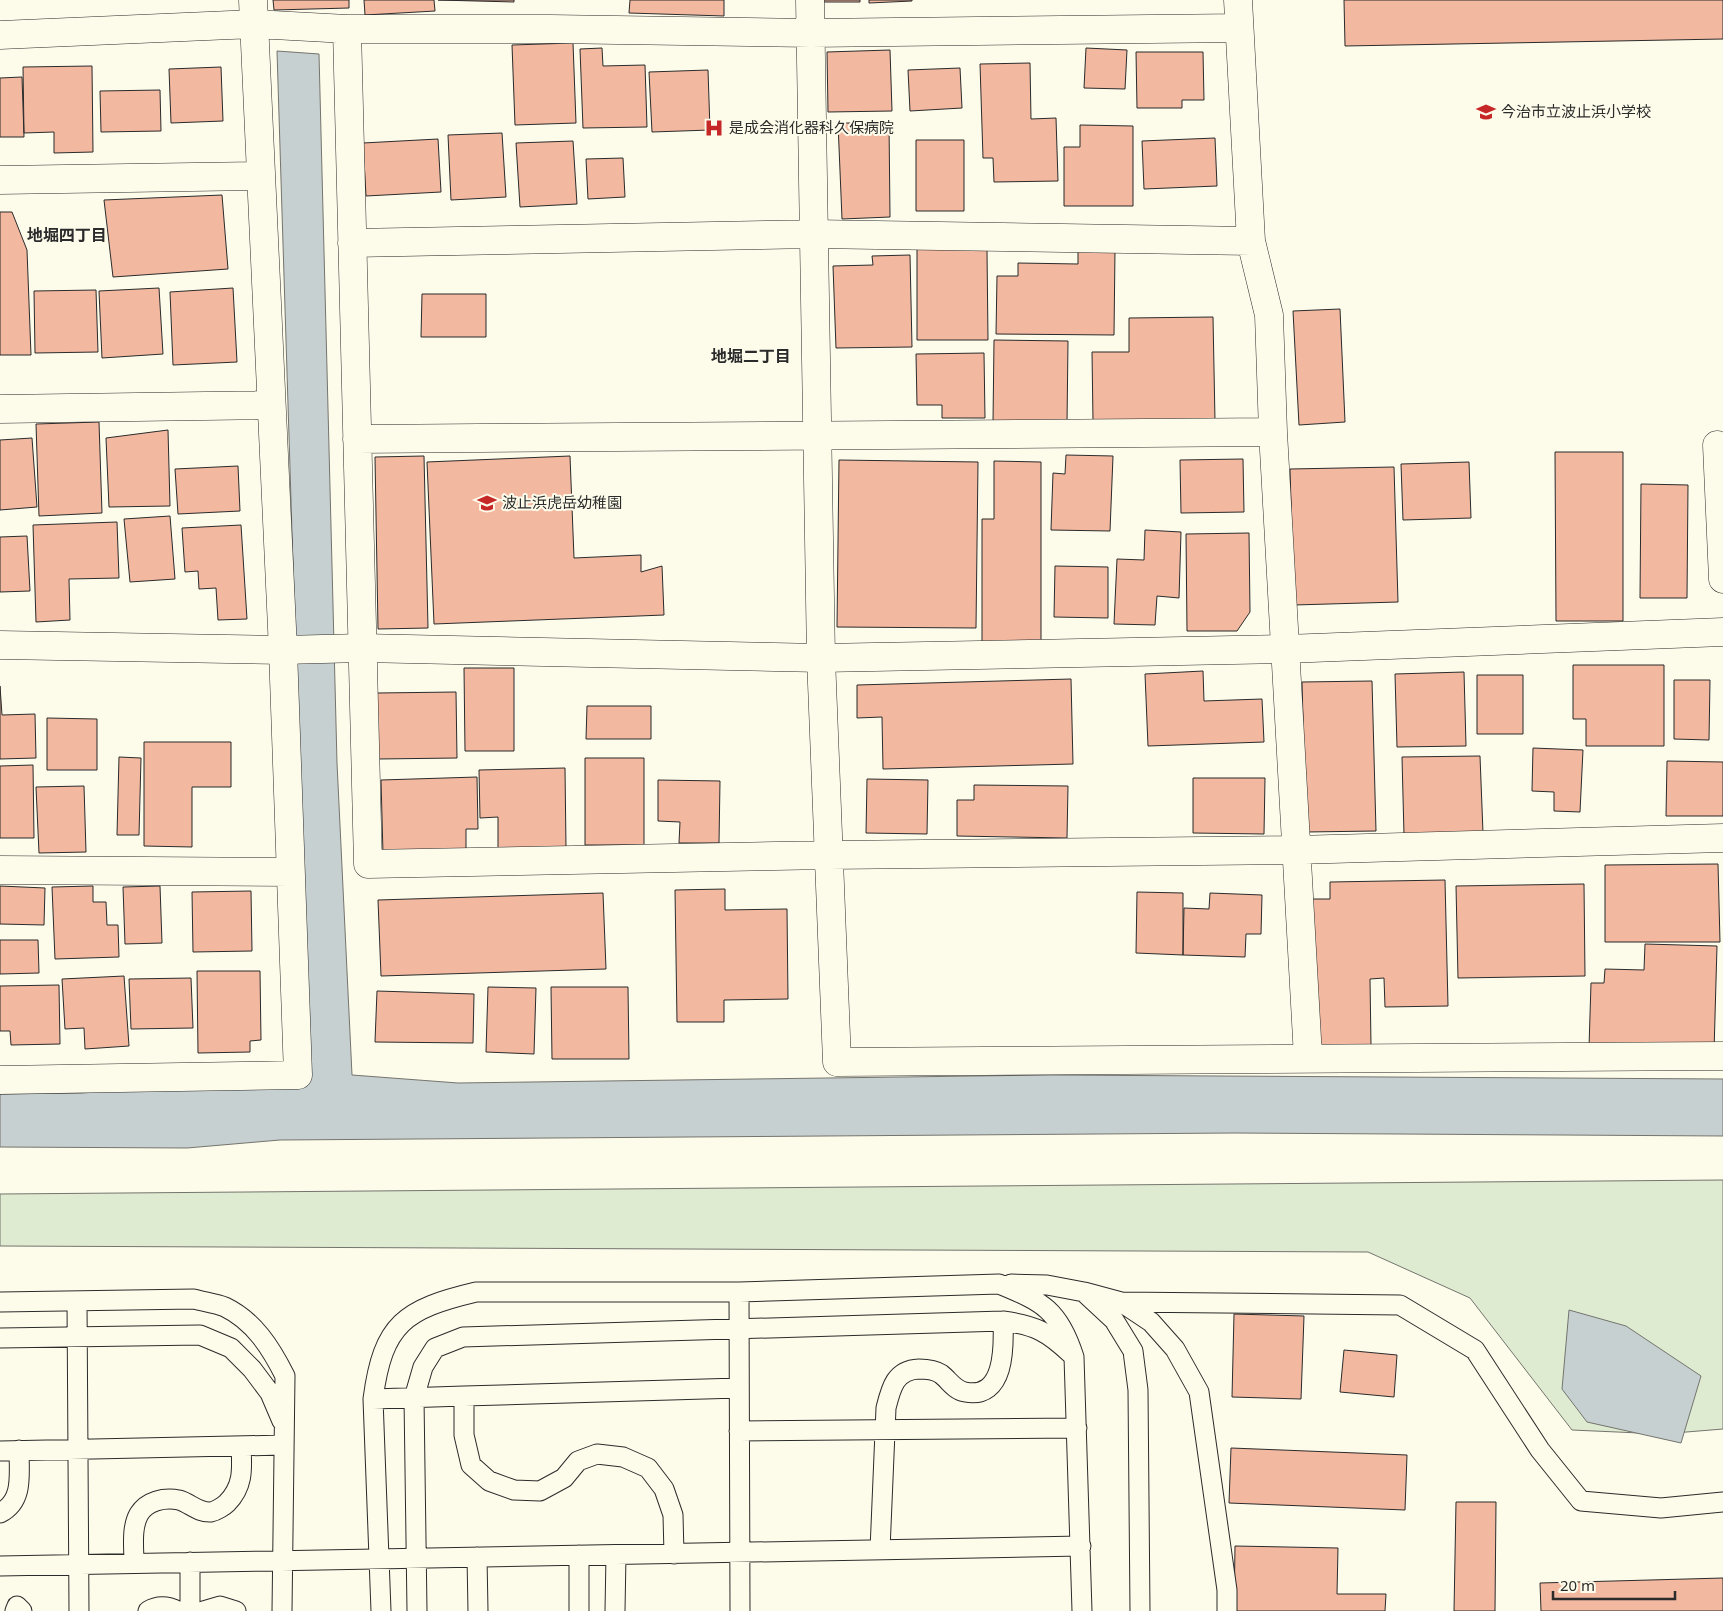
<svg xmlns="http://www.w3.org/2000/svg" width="1723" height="1611" font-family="'Noto Sans','Noto Sans JP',sans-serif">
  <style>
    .green { fill: #deebd1; stroke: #74746e }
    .water { fill: #c7d0d0; stroke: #74746e }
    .building { fill: #f2b8a0; stroke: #2b2b2b }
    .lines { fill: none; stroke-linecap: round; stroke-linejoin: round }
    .service-casing { stroke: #2b2b2b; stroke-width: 21 }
    .minor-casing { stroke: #2b2b2b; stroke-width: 29 }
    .tertiary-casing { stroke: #2b2b2b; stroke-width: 29 }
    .service { stroke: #fdfbea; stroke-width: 19 }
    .minor { stroke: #fdfbea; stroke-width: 28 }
    .tertiary { stroke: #fdfbea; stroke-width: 28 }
    .labels { text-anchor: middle; stroke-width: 4; stroke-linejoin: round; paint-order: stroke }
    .poi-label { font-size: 15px; fill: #2b2b2b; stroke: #fdfbea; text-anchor: start }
    .neighbourhood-label { font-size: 16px; font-weight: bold; fill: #2b2b2b; stroke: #fdfbea }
  </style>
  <rect width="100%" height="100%" fill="#fdfbea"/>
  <path class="green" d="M 1723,1180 L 1723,1429 L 1662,1434 L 1572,1430 L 1470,1298 L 1368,1252 L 0,1246 L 0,1194 Z"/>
  <path class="water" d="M 277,51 L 319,54 L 337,763 L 352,1075 L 458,1083 L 1050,1075 L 1723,1079 L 1723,1136 L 1234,1133 L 280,1140 L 187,1148 L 0,1147 L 0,1094 L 81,1093 L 309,1078 Z
    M 1569,1310 L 1626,1326 L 1701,1376 L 1681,1443 L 1587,1422 L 1562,1389 Z"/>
  <path class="building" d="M 273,0 L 349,0 L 349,8 L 274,10 Z
    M 364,0 L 434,0 L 435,11 L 365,15 Z
    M 438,0 L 514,0 L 514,2 Z
    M 630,0 L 724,0 L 724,16 L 629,13 Z
    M 821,0 L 860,0 L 860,2 L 821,2 Z
    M 869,0 L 912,0 L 912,1 L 869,3 Z
    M 1344,0 L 1723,0 L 1723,39 L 1345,46 Z
    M 573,43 L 576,123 L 515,125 L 512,45 Z
    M 602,48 L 603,66 L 645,65 L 647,127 L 583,128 L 580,49 Z
    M 1086,48 L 1127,50 L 1125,89 L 1084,88 Z
    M 890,50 L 892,111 L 828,112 L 827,52 Z
    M 1136,52 L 1203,52 L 1204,100 L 1182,100 L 1182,108 L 1137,108 Z
    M 1030,63 L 1031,119 L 1056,118 L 1058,181 L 994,182 L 993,158 L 983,158 L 980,64 Z
    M 92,66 L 93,152 L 54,153 L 54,132 L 24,133 L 23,67 Z
    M 221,67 L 223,121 L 171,123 L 169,69 Z
    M 960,68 L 962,108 L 910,111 L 908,70 Z
    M 708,70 L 710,130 L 652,132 L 649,72 Z
    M 22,77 L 24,137 L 0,137 L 0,78 Z
    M 160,90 L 161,131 L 101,132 L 100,91 Z
    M 838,123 L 889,123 L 890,217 L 842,219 Z
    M 1080,125 L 1133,126 L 1133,206 L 1064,206 L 1064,147 L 1080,147 Z
    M 502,133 L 506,197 L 451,200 L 448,135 Z
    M 1215,138 L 1217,186 L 1144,189 L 1142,141 Z
    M 438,139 L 441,192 L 366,196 L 363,143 Z
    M 916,140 L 964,140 L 964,211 L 916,211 Z
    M 573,141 L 577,204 L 520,207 L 516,143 Z
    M 623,158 L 625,197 L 588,199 L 586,159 Z
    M 222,195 L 228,269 L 113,277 L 104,200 Z
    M 0,212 L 12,212 L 27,250 L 31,355 L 0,355 Z
    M 917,249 L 987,249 L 988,340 L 917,340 Z
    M 1078,249 L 1115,249 L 1114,335 L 996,334 L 997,276 L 1018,276 L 1018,263 L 1078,264 Z
    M 910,255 L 912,347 L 836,348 L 833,266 L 873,265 L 872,256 Z
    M 159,288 L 163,354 L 102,358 L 99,291 Z
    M 233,288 L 237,362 L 173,365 L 170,292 Z
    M 96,290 L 98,352 L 35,353 L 34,291 Z
    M 422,294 L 486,294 L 486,337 L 421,337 Z
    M 1340,309 L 1345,422 L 1299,425 L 1293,311 Z
    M 1213,317 L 1215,421 L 1093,422 L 1092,352 L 1129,352 L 1129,318 Z
    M 994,340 L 1068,341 L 1067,424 L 993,422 Z
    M 984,353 L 985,418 L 942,418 L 942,405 L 917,405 L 916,354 Z
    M 99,422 L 102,513 L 39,516 L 36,424 Z
    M 168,430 L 170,506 L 109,507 L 106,438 Z
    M 32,438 L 37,507 L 0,510 L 0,440 Z
    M 1555,452 L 1623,452 L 1623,621 L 1556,621 Z
    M 1066,455 L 1113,456 L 1110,531 L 1051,530 L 1053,473 L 1065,474 Z
    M 424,456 L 428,628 L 378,629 L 375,457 Z
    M 570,456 L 574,558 L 641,555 L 641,572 L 662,566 L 664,615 L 434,624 L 427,462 Z
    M 1243,459 L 1244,512 L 1181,513 L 1180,460 Z
    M 839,460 L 978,462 L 976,628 L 837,627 Z
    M 994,461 L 1041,462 L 1041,647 L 982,646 L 982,519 L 994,519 Z
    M 1469,462 L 1471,518 L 1403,520 L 1401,464 Z
    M 238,466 L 240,511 L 178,514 L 175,469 Z
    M 1394,467 L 1398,602 L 1294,605 L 1290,469 Z
    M 1641,484 L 1688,485 L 1687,598 L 1640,598 Z
    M 170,516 L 175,579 L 130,582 L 124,519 Z
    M 117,522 L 119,578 L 69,579 L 70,620 L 36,622 L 33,525 Z
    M 241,525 L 247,619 L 218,620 L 216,588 L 199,589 L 198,571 L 185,572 L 182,528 Z
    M 1145,530 L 1181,532 L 1179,598 L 1157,596 L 1155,625 L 1114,624 L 1117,559 L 1144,560 Z
    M 1249,533 L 1250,612 L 1237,631 L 1187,631 L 1186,534 Z
    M 27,536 L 30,591 L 0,592 L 0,537 Z
    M 1055,566 L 1108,567 L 1108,618 L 1054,617 Z
    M 1573,665 L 1664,665 L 1664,746 L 1586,746 L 1586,719 L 1573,719 Z
    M 464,668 L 514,668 L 514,751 L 465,751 Z
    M 1203,671 L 1204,701 L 1262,699 L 1264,742 L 1148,746 L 1145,674 Z
    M 1464,672 L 1466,746 L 1397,747 L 1395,674 Z
    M 1477,675 L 1523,675 L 1523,734 L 1477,734 Z
    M 1071,679 L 1073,764 L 883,769 L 882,717 L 857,718 L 857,685 Z
    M 1674,680 L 1710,680 L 1709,740 L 1674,739 Z
    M 1372,681 L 1376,831 L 1306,832 L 1302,682 Z
    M 0,686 L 2,715 L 35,714 L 36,758 L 0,759 Z
    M 456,692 L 457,758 L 378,759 L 377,693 Z
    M 587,706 L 651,706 L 651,739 L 586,739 Z
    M 47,718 L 97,719 L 97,770 L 47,770 Z
    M 144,742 L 231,742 L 231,787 L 192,787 L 192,847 L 144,846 Z
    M 1533,748 L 1583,750 L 1580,812 L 1554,811 L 1554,792 L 1532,791 Z
    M 1480,756 L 1483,833 L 1404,835 L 1402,757 Z
    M 119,757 L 141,758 L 139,835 L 117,835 Z
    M 585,758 L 644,758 L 644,845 L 585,845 Z
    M 1667,761 L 1723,762 L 1723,816 L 1666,816 Z
    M 33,765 L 34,838 L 0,838 L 0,766 Z
    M 565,768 L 566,848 L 498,850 L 498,817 L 480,818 L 479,770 Z
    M 477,777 L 478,829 L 466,829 L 466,852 L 383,854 L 381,780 Z
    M 1193,778 L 1265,778 L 1264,834 L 1193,833 Z
    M 867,779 L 928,780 L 927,834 L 866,833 Z
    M 658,780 L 720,781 L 719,843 L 679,843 L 680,822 L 658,821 Z
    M 974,785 L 1068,786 L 1067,838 L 957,836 L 957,800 L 974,800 Z
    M 84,786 L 86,852 L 39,853 L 36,787 Z
    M 1718,864 L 1720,942 L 1605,942 L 1605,865 Z
    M 1445,880 L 1448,1006 L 1385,1007 L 1384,978 L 1370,979 L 1371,1046 L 1314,1047 L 1311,899 L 1330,899 L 1330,882 Z
    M 1584,884 L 1585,976 L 1458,978 L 1456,886 Z
    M 0,886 L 45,888 L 44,925 L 0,924 Z
    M 93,886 L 93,902 L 106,902 L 107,925 L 118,925 L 119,957 L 55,959 L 52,887 Z
    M 160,886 L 162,943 L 125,944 L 123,887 Z
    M 725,889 L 725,910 L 787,909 L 788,999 L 724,1000 L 724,1022 L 677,1022 L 675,890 Z
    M 251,891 L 252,951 L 193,952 L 192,892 Z
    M 1137,892 L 1183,893 L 1183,955 L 1136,953 Z
    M 603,893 L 606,969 L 381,976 L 378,900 Z
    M 1210,893 L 1262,895 L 1261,934 L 1246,934 L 1245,957 L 1183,955 L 1184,908 L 1209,909 Z
    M 0,940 L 38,940 L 39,973 L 0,974 Z
    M 1645,944 L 1717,946 L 1714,1052 L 1589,1048 L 1591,983 L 1604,983 L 1605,969 L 1644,970 Z
    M 197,971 L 260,971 L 261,1040 L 250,1041 L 250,1052 L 198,1053 Z
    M 124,976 L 129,1046 L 85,1049 L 84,1028 L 65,1029 L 62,979 Z
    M 191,978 L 193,1028 L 131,1029 L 129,979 Z
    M 59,985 L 60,1044 L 11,1045 L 10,1031 L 0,1031 L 0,986 Z
    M 488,987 L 536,988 L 534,1054 L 486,1052 Z
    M 551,987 L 628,987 L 629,1059 L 552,1059 Z
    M 377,991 L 474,994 L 473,1043 L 375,1042 Z
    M 1234,1314 L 1304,1316 L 1301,1399 L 1232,1397 Z
    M 1344,1350 L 1397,1355 L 1394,1397 L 1340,1392 Z
    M 1231,1448 L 1407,1455 L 1405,1510 L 1229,1503 Z
    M 1456,1502 L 1496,1502 L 1495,1611 L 1454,1611 Z
    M 1235,1546 L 1338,1548 L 1337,1594 L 1386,1594 L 1385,1611 L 1234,1611 Z
    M 1723,1578 L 1723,1611 L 1541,1611 L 1540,1583 Z"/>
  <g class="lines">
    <g class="service-casing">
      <path id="service" d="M 1011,1284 L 1047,1285 L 1084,1292 L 1121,1302 L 1151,1322 L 1175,1349 L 1199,1392 L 1227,1590 L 1227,1611
        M 739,1292 L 740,1611
        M 1086,1294 L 1114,1320 L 1133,1351 L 1138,1390 L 1140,1611
        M 77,1301 L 79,1611
        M 0,1302 L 194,1299 C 204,1302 215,1303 225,1307 C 254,1321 271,1348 285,1376 L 282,1611
        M 1121,1302 L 1400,1305 L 1475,1350 L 1540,1450 L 1581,1501 L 1661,1508 L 1723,1502
        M 0,1338 L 200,1335 L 231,1348 L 252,1369 L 270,1393 L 282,1421
        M 373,1399 C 383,1323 405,1309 476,1292 L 739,1292 L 999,1284 C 1043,1302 1059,1310 1074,1357 L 1082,1611
        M 739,1431 L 1077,1428
        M 0,1451 L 284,1445
        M 0,1513 C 24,1501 19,1474 19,1450
        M 880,1550 L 886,1408 C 891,1388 895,1370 919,1369 C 925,1369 935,1370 941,1374 C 949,1380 954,1390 965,1392 C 1005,1400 1004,1347 1003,1321
        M 674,1554 L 673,1515 L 664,1489 L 648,1468 L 623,1457 L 597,1454 L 578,1461 L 564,1478 L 540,1491 L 514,1490 L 489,1481 L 471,1465 L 464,1435 L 464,1396 L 739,1388
        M 477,1557 L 478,1611
        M 190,1562 L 190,1611
        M 134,1563 C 134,1548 131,1528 139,1514 C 147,1501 164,1497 179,1500 C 190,1503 198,1513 211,1512 C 216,1511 224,1506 227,1503 C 244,1486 242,1468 241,1446
        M 0,1566 L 1081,1546
        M 15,1611 L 17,1606 L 22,1611
        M 148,1611 C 158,1605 168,1606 178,1611
        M 203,1611 L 220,1606 L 236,1611
        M 381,1611 L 373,1399 L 464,1396
        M 417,1611 L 414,1398 L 423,1367 L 435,1348 L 463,1337 L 1003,1321 C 1035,1325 1048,1332 1071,1354
        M 579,1611 L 579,1555
        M 615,1611 L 616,1555"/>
    </g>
    <g class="minor-casing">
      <path id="minor" d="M 810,0 L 821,658 L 837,1062 L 1723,1056
        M 347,29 L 368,864 L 829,855 L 1296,850 L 1723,838
        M 0,35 L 254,24 L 347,29 L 551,29 L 811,33 L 1239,28
        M 0,180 L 260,176
        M 1251,241 L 1269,315 L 1273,432
        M 352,243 L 814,234 L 1251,241 L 1238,0
        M 0,409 L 271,405
        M 357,439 L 1273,432 L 1308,1057
        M 1717,445 L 1723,579
        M 0,870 L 290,872
        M 0,1080 L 298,1075 L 283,650 L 253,0"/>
    </g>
    <g class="tertiary-casing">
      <path id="tertiary" d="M 0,645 L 283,650 L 362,648 L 821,658 L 1286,649 L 1723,632"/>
    </g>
    <use href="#service" class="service"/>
    <use href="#minor" class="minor"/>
    <use href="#tertiary" class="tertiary"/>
  </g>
  <defs>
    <g id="school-bare" transform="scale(1.5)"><path d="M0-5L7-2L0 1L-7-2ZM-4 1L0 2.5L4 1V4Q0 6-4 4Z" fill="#c62828" stroke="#fdfbea" stroke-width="2.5" paint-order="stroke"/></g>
    <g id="hospital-bare" transform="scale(1.5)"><path d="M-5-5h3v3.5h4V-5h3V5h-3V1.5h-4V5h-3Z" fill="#c62828" stroke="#fdfbea" stroke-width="2.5" paint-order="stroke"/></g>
  </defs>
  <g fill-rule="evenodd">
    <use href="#school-bare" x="1486" y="112"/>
    <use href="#hospital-bare" x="714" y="128"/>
    <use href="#school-bare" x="487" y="503"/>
  </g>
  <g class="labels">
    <g class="poi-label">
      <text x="1501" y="117">今治市立波止浜小学校</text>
      <text x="729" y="133">是成会消化器科久保病院</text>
      <text x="502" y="508">波止浜虎岳幼稚園</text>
    </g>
    <g class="neighbourhood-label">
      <text x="67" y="241">地堀四丁目</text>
      <text x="751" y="362">地堀二丁目</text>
    </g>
  </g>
  <path d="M1553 1591v8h122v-8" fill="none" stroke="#2b2b2b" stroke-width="2.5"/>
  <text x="1560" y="1591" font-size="15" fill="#2b2b2b" stroke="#fdfbea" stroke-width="4" paint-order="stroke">20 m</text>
</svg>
